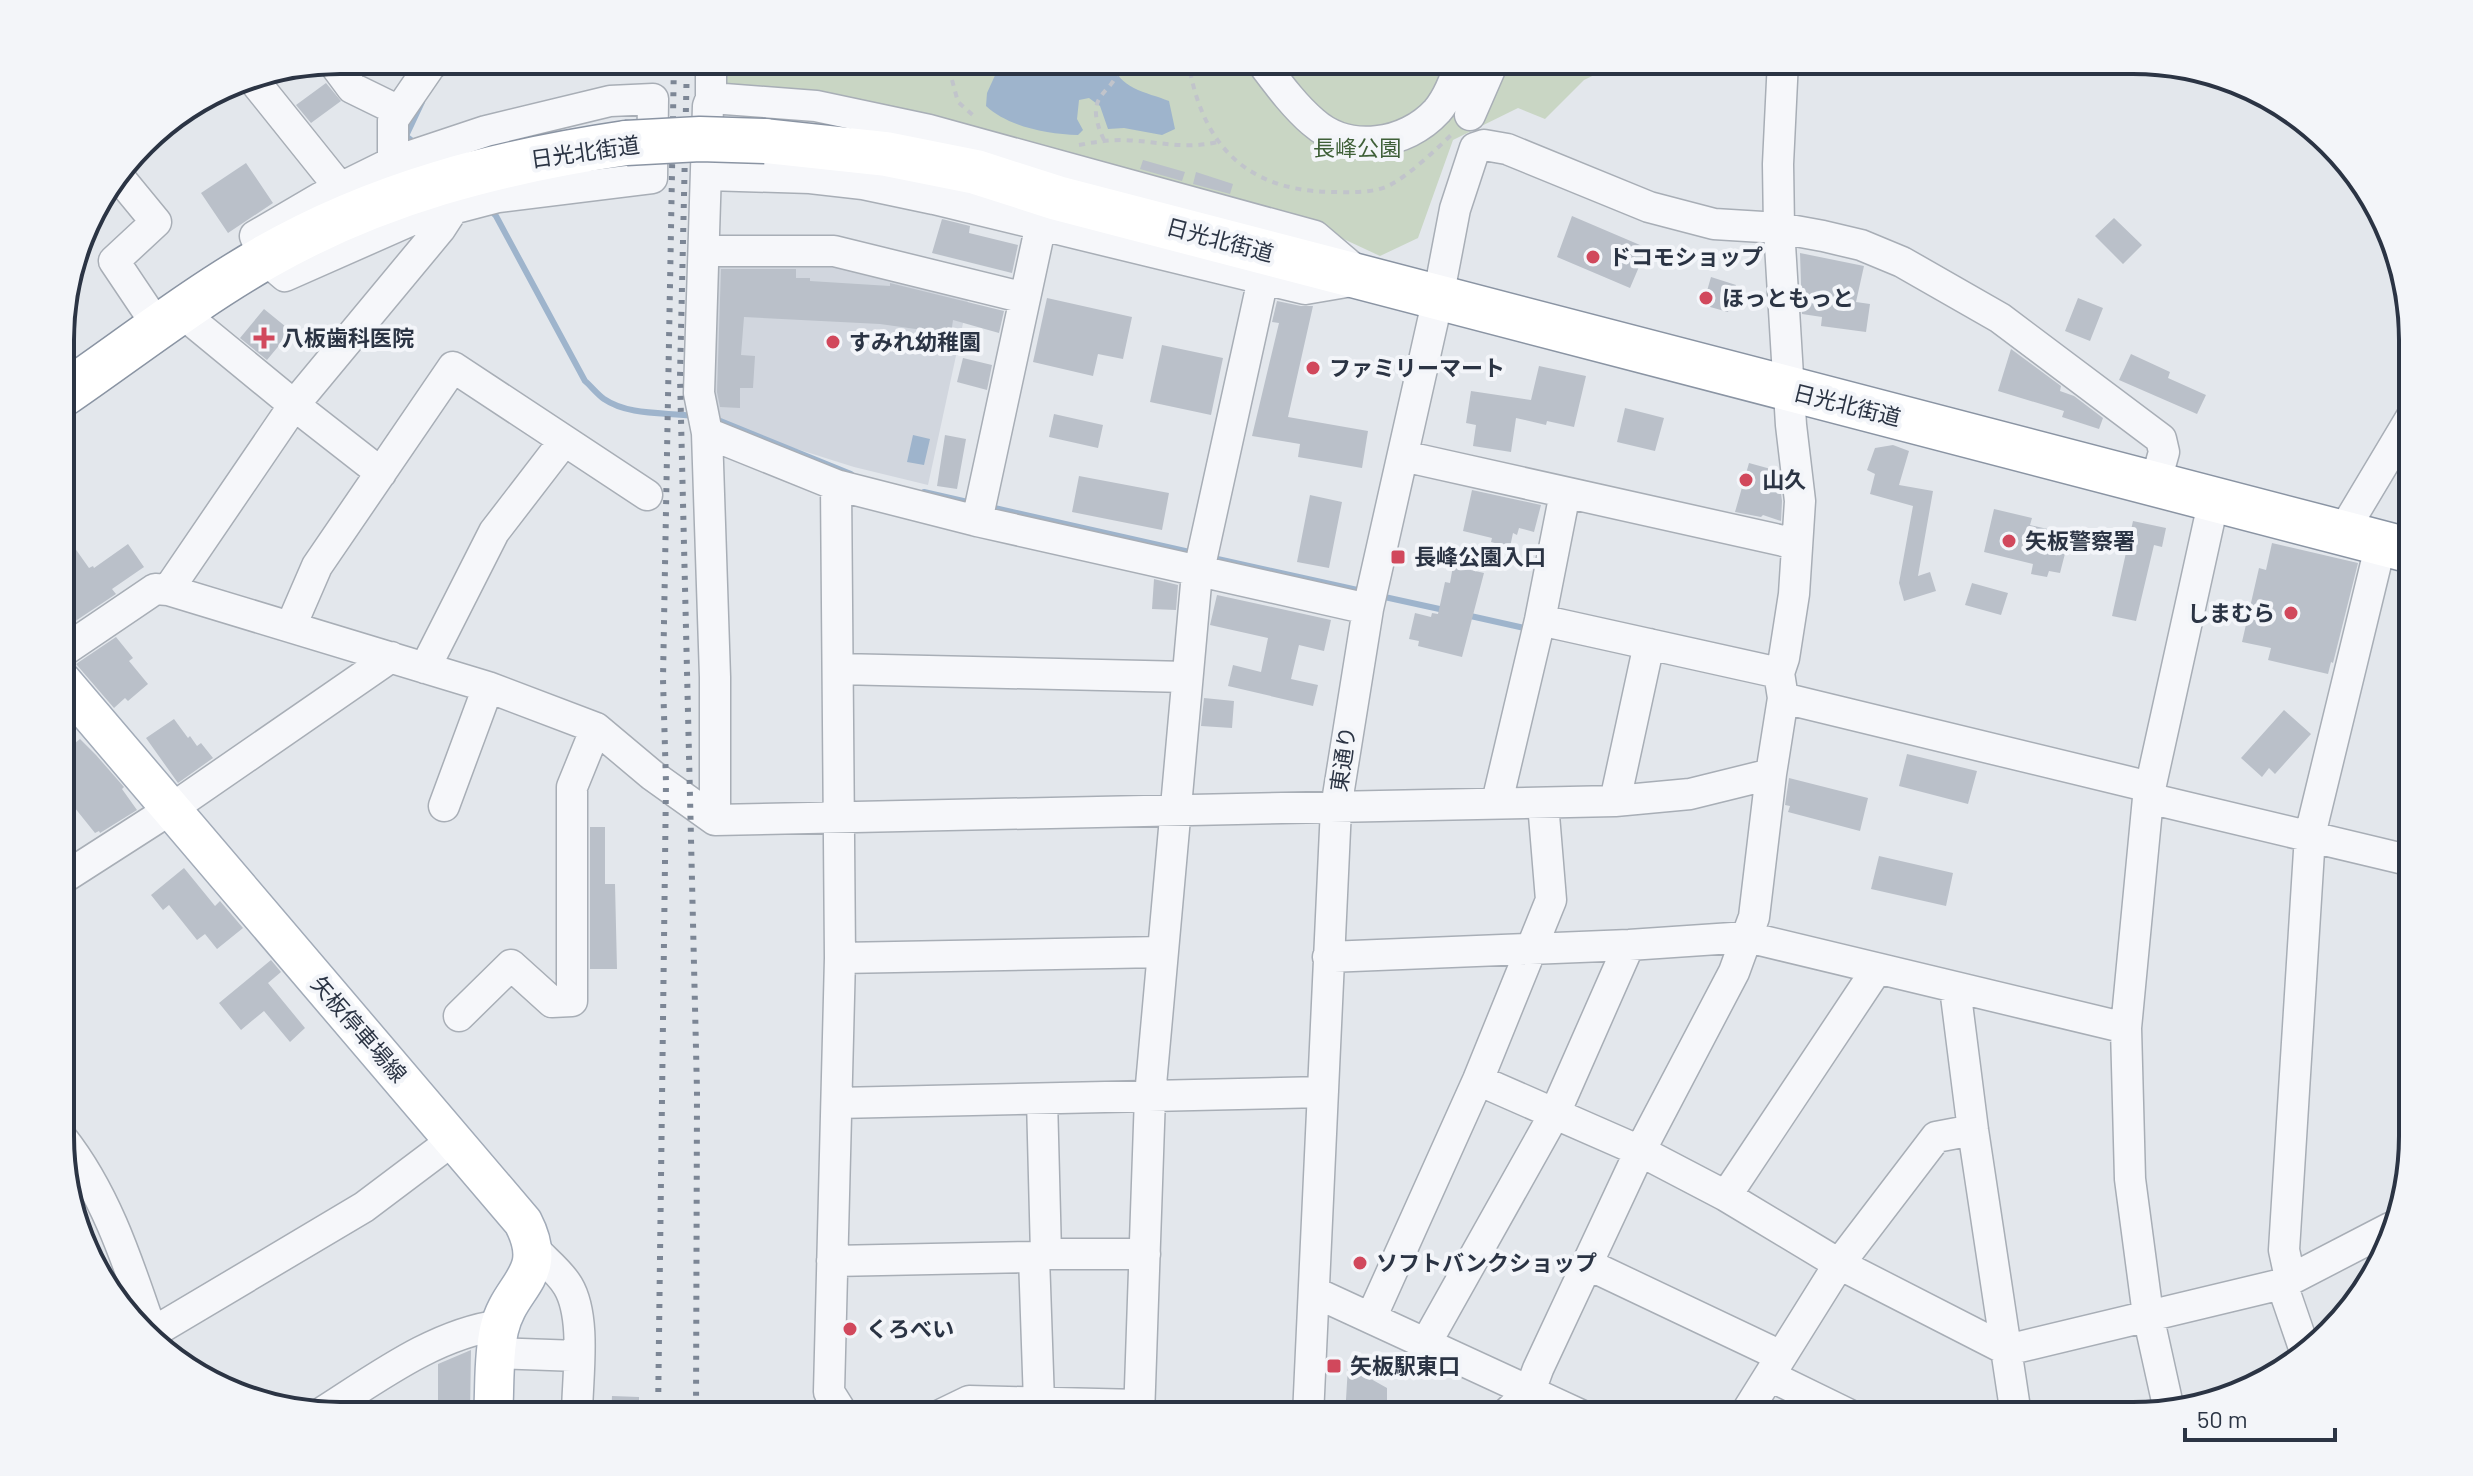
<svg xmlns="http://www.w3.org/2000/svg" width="2473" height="1476" font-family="Barlow,'Noto Sans JP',sans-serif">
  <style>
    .built { fill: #d1d6de }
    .green { fill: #c9d6c4 }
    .water { fill: #9eb4cc }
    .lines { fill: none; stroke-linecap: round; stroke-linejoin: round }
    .stream { stroke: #9eb4cc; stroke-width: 6 }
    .building { fill: #bac0c9 }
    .minor-casing { stroke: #a8aeb6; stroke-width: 33 }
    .major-casing { stroke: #a2abb8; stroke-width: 41 }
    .highway-casing { stroke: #8a94a3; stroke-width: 47 }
    .path { stroke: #c1c4cb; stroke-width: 4; stroke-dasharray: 6 6; stroke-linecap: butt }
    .minor { stroke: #f6f7fa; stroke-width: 30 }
    .major { stroke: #fff; stroke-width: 38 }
    .highway { stroke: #fff; stroke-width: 44 }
    .rail { stroke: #7c8695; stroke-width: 6; stroke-dasharray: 4 8; stroke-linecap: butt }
    .highway-bridge-casing { stroke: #8a94a3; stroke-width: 47; stroke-linecap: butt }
    .highway-bridge { stroke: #fff; stroke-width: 44 }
    .poi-dot { fill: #d1485c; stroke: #f3f5f9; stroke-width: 3 }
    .labels { text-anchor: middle; stroke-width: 8; stroke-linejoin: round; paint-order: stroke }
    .park-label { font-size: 22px; fill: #3f6038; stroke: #f3f5f9 }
    .street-label { font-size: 22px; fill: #2b3444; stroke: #f3f5f9 }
    .poi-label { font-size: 22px; font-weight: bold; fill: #2b3444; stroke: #f3f5f9; text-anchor: start }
    .rim { fill: none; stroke: #2b3444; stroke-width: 4 }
  </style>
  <rect width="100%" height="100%" fill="#e3e7ec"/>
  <path class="built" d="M 708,258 L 834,260 L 970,291 L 928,485 L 854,467 L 715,423 Z"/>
  <path class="green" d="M 720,60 L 1625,60 L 1584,80 L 1545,119 L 1518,108 L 1453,140 L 1418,238 L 1380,256 L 1320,228 L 724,89 Z"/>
  <path class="water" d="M 1002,60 L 1113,60 C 1116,89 1147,92 1169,101 L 1175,129 L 1162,135 L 1124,128 L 1108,129 L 1100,106 L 1089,98 L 1079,100 L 1077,119 L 1083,130 L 1078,135 C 1047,134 1009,127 986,106 L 987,93 Z
    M 913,435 L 930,439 L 924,465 L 907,462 Z"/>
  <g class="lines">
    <path class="stream" d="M 415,143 L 406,136 L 422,102
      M 489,209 L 496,216 L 585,381 C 591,386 597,394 604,399 C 629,416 665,412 694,416
      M 713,418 L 851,474
      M 924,492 L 972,503
      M 990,507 L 1194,553
      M 1213,558 L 1362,591
      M 1380,596 L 1444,610
      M 1466,615 L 1529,629"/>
  </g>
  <path class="building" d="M 326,83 L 341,101 L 311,123 L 296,105 Z
    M 1143,160 L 1185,172 L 1182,181 L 1140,169 Z
    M 246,163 L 273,203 L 228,233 L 201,193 Z
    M 1196,172 L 1233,184 L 1230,194 L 1193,184 Z
    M 1572,216 L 1647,248 L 1630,288 L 1557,257 Z
    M 2114,218 L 2142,245 L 2123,264 L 2095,236 Z
    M 942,219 L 970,226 L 969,233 L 1018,245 L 1012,273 L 932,253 Z
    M 1800,253 L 1864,266 L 1856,302 L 1870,304 L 1866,332 L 1821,326 L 1822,317 L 1802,314 Z
    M 721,269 L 796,269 L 796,278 L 810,278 L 810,281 L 890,286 L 890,283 L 1004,311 L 999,333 L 953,320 L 951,334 L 880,324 L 744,317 L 741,355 L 755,356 L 753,388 L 740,388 L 740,408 L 720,407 L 717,392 Z
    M 1711,277 L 1736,285 L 1728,312 L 1703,305 Z
    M 1047,298 L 1132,317 L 1123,359 L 1098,354 L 1093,376 L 1033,362 Z
    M 2078,298 L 2103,308 L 2090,341 L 2065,331 Z
    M 1277,301 L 1301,306 L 1313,306 L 1288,417 L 1368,431 L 1362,468 L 1298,457 L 1300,444 L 1252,436 L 1279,323 L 1272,322 Z
    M 264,309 L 291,331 L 267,360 L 240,338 Z
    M 1162,345 L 1223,358 L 1211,415 L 1150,402 Z
    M 2011,349 L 2061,386 L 2060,391 L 2074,396 L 2103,418 L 2099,429 L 2062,417 L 2064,411 L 1998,391 Z
    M 2131,354 L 2170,372 L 2168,378 L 2206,395 L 2197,414 L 2119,380 Z
    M 963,358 L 992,365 L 987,390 L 957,382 Z
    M 1539,366 L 1586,376 L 1574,427 L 1547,421 L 1546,425 L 1516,418 L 1511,452 L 1473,446 L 1476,425 L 1466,423 L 1471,391 L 1531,400 Z
    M 1625,408 L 1664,418 L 1655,451 L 1617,442 Z
    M 1054,414 L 1103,425 L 1098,448 L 1049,437 Z
    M 945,435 L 966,439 L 957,489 L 937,486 Z
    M 1893,445 L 1909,451 L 1899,485 L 1933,491 L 1918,576 L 1930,572 L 1936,591 L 1904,601 L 1899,583 L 1913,506 L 1870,494 L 1875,474 L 1867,470 L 1875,448 Z
    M 1749,463 L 1778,471 L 1782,501 L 1781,521 L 1763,515 L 1761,517 L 1735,512 Z
    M 1079,476 L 1169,493 L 1162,530 L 1072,512 Z
    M 1472,490 L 1541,505 L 1534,532 L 1519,528 L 1517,535 L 1513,533 L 1510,547 L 1491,542 L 1492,538 L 1463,531 Z
    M 1310,495 L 1342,502 L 1329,568 L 1297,562 Z
    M 1994,509 L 2032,518 L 2030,525 L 2070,534 L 2060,573 L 2049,571 L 2047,577 L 2031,574 L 2033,564 L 1984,552 Z
    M 2133,521 L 2166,528 L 2162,547 L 2154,545 L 2136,621 L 2112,616 Z
    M 62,530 L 89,568 L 93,566 L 94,568 L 128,544 L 144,567 L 112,589 L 116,594 L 62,630 Z
    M 2272,543 L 2358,563 L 2333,663 L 2331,662 L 2328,674 L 2268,660 L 2271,648 L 2242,642 L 2259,568 L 2266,570 Z
    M 1453,566 L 1484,573 L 1462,657 L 1418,646 L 1419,641 L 1409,639 L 1415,613 L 1431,617 L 1432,613 L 1438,614 L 1445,582 L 1450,583 Z
    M 1154,579 L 1178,585 L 1176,610 L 1152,609 Z
    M 1972,583 L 2008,593 L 2001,615 L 1965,605 Z
    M 1217,595 L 1331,620 L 1324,651 L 1299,645 L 1291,679 L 1318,685 L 1313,706 L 1228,686 L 1233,665 L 1261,672 L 1268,638 L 1210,625 Z
    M 116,637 L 133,658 L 129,661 L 148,684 L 128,701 L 125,698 L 114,708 L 76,664 Z
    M 1204,698 L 1234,701 L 1232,728 L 1201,726 Z
    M 2284,710 L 2311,734 L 2275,774 L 2269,768 L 2262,777 L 2241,758 Z
    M 174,719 L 188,738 L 190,736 L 197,746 L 201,743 L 213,758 L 178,783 L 146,738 Z
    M 62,728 L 75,743 L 80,739 L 96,755 L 124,787 L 122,789 L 137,810 L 100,833 L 99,831 L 95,833 L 62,792 Z
    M 1907,754 L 1977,771 L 1968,804 L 1899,786 Z
    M 1789,778 L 1868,798 L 1860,831 L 1788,812 L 1790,806 L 1785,805 Z
    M 590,827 L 605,827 L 605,884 L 615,884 L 617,969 L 590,969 Z
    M 1879,856 L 1953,873 L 1946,906 L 1871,889 Z
    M 184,868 L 215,906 L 220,901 L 243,928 L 217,949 L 205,934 L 197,940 L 169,905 L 163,910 L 151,895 Z
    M 271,960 L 281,972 L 268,983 L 305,1028 L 290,1042 L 264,1011 L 241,1030 L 219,1003 Z
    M 471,1350 L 470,1416 L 446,1416 L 447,1405 L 438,1405 L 438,1364 Z
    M 1348,1366 L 1387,1388 L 1387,1416 L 1345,1416 Z
    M 612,1396 L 639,1397 L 639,1416 L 611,1416 Z"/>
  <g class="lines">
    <g class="minor-casing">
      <path id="minor" d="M 1260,60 C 1276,81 1293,105 1313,122 C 1349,154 1406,145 1437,111 C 1449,97 1456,77 1461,60
        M 332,61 L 352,88 L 399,111
        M 251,77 L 340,188
        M 711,98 L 816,106 L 929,130 L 1315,236 L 1355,270
        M 653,99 L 652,178 L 498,197 L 414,219 L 285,276 L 264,258 L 255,236 L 320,198 L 393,162 L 486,131 L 610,101 Z
        M 1470,115 L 1494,60
        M 393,162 L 393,120 L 430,66 L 437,60
        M 707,175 L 810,178 L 863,184 L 934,199 L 1305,289 L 1352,281
        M 119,177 L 156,222 L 114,261 L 159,328
        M 704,251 L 834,251 L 1025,298
        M 182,313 L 294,405 L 381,473
        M 707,433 L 699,393 L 708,106 L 711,98 L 711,60
        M 1403,456 L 1797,544
        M 836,485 L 840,958 L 829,1392 L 844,1416
        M 977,521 L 1041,224
        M 2342,533 L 2412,416
        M 168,590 L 294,405 L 440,229 L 453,209
        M 1540,620 L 1779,673
        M 291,626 L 317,566 L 453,367 L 647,495
        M 62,652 L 155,589 L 168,590 L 488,687 L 596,728 L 652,775 L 715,820 L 1615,801 L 1690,794 L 1771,774
        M 425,668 L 494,532 L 564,441
        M 838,669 L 1187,677
        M 1783,698 L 2150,787
        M 2148,798 L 2412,861
        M 1615,801 L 1649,644
        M 1497,802 L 1540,620 L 1565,493
        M 444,806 L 488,687
        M 715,820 L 715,677 L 707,433 L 836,485 L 977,521 L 1368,609
        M 62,879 L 171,809 L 391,657
        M 1328,957 L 1629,945 L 1747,937 L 2126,1028
        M 840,958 L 1162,952
        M 1955,988 L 1973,1130 L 2016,1415
        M 459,1016 L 511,965 L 552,1002 L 572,1001 L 572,787 L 596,728
        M 1478,1080 L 1640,1151 L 1726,1196 L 1839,1264 L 2007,1350 L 2282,1284 L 2390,1228
        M 1042,1099 L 1046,1254
        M 837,1103 L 1323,1092
        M 62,1138 C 107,1195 129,1266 152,1333
        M 1726,1196 L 1877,969
        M 534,1249 C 545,1261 560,1272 568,1286 C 587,1318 577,1379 577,1416
        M 1034,1257 L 1039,1402
        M 832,1261 L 1034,1257 L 1046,1254 L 1145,1254
        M 1587,1264 L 1781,1356
        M 2290,1278 L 2284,1250 L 2310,835 L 2381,543
        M 2282,1284 L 2304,1348
        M 1314,1292 L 1583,1416
        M 1371,1318 L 1478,1080 L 1551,900 L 1543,803
        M 152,1333 L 364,1207 L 453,1140
        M 1426,1343 L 1555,1113 L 1629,945
        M 496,1353 L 578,1356
        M 1770,1376 L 1852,1416
        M 2169,1410 L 2148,1315 L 2130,1179 L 2126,1028 L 2148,798 L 2214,499
        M 323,1412 C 378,1377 435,1334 500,1325
        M 938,1416 L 969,1401 L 1139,1405
        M 1139,1416 L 1150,1096 L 1196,584 L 1263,279
        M 1308,1416 L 1336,808 L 1368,609 L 1438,298 L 1455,209 L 1475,148 L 1484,145 L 1507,149 L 1649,207 L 1714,224 L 1779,228 L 1823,236 L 1861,245 L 1902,262 L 2000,318 L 2161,439 L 2164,452 L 2155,484
        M 1504,1416 L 1530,1391 L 1538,1369 L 1640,1151 L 1734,972 L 1754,917 L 1771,774 L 1783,698 L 1779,673 L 1784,658 L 1794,594 L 1800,501 L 1791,425 L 1779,228 L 1778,164 L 1783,60
        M 1744,1416 L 1839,1264 L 1936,1137 L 1973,1130"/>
    </g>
    <g class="major-casing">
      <path id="major" d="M 62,681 L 523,1222 C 551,1276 509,1284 499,1330 C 493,1357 495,1388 493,1416"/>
    </g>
    <g class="highway-casing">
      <path id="highway" d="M 765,141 L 886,154 L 976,172 L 1057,198 L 2412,551
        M 62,395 C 129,349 194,298 264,258 C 377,193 498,162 626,143"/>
    </g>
    <path class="path" d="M 1188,60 C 1201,142 1243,190 1330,192 C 1349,192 1372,194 1390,185 C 1408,176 1438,148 1452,134
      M 952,80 L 958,102 L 975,117
      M 1104,140 C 1079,87 1120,97 1119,60
      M 1079,145 C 1094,142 1108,140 1123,140 C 1156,141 1185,150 1217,142"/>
    <use href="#minor" class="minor"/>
    <use href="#major" class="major"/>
    <use href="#highway" class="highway"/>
    <path class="rail" d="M 687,60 L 680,377 L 697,1091 L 696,1416
      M 658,1416 L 666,783 L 663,679 L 674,60"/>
    <g class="highway-bridge-casing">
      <path id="highway-bridge" d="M 626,143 L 700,139 L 765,141"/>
    </g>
    <use href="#highway-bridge" class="highway-bridge"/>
  </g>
  <g class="poi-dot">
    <circle cx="1593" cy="257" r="8"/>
    <circle cx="1706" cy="298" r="8"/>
    <path d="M260 326h8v8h8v8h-8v8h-8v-8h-8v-8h8z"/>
    <circle cx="833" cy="342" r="8"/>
    <circle cx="1313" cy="368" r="8"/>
    <circle cx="1746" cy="480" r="8"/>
    <circle cx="2009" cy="541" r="8"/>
    <rect x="1390" y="549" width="16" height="16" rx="4"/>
    <circle cx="2291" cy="613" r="8"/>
    <circle cx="1360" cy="1263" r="8"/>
    <circle cx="850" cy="1329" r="8"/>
    <rect x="1326" y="1358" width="16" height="16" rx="4"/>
  </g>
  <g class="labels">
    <g class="park-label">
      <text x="1357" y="156">長峰公園</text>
    </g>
    <g class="street-label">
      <text transform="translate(585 152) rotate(-8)" y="8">日光北街道</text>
      <text transform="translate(1220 240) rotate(15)" y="8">日光北街道</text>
      <text transform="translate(1847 405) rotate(14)" y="8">日光北街道</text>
      <text transform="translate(1343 759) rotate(-82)" y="8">東通り</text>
      <text transform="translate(359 1029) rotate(49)" y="8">矢板停車場線</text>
    </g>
    <g class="poi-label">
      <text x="1609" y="265">ドコモショップ</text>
      <text x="1722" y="306">ほっともっと</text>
      <text x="282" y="346">八板歯科医院</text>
      <text x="849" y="350">すみれ幼稚園</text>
      <text x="1329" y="376">ファミリーマート</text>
      <text x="1762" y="488">山久</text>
      <text x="2025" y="549">矢板警察署</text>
      <text x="1414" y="565">長峰公園入口</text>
      <text x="2275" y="621" text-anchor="end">しまむら</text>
      <text x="1376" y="1271">ソフトバンクショップ</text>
      <text x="866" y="1337">くろべい</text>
      <text x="1350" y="1374">矢板駅東口</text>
    </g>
  </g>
  <path d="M0 0H2473V1476H0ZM340 74H2133A266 266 0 0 1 2399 340V1136A266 266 0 0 1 2133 1402H340A266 266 0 0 1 74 1136V340A266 266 0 0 1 340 74Z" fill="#f3f5f9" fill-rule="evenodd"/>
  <path class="rim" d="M340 74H2133A266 266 0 0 1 2399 340V1136A266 266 0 0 1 2133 1402H340A266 266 0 0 1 74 1136V340A266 266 0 0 1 340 74Z"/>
  <path d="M2185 1428v12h150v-12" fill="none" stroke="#2b3444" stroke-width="4"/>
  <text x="2197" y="1428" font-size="24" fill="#2b3444" stroke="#f3f5f9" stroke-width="6" paint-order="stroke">50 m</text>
</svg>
